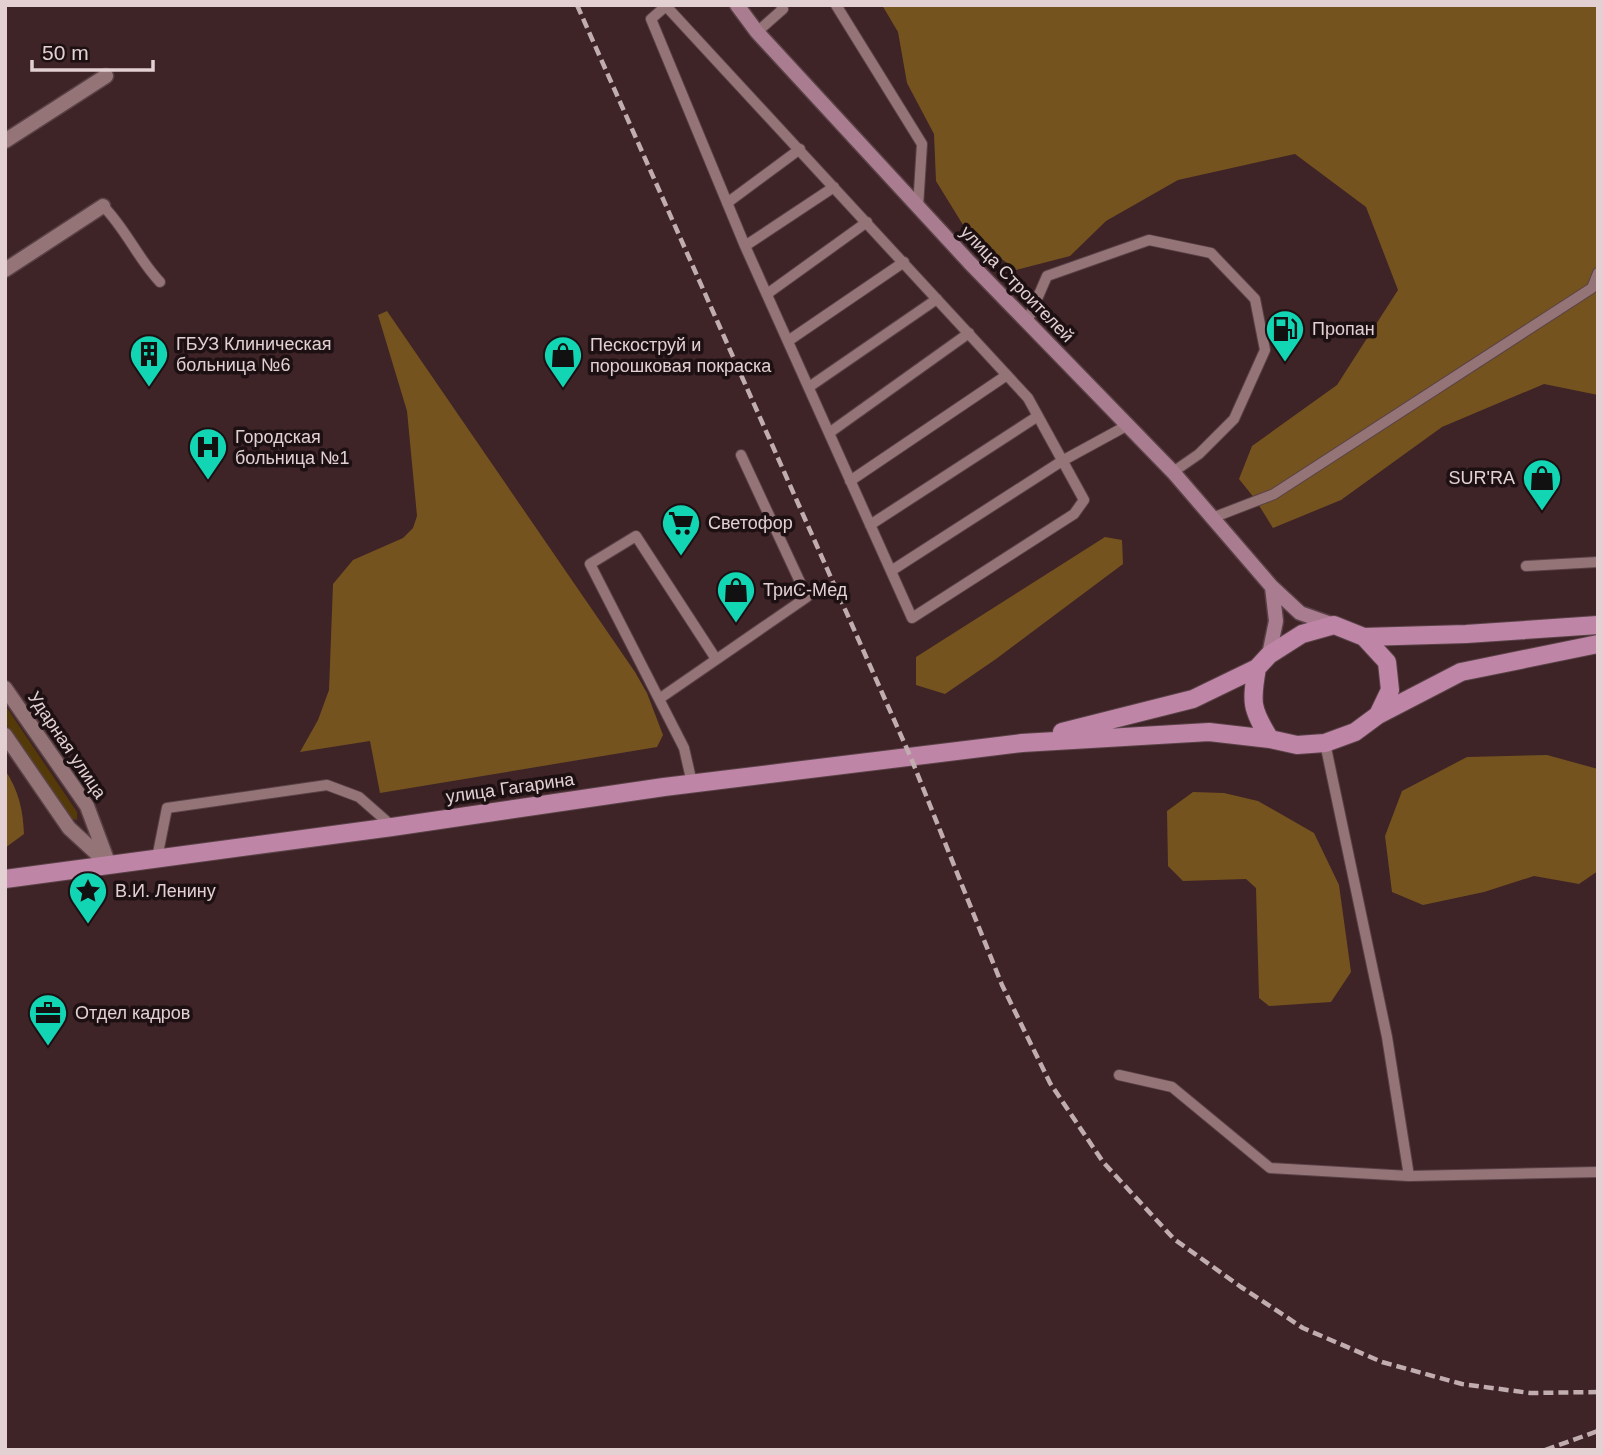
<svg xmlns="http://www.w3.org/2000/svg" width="1603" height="1455" font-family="Helvetica,sans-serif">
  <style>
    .green { fill: #553a09 }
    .forest { fill: #74531f }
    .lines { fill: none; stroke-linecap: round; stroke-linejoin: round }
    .service-casing { stroke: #594246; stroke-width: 12 }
    .minor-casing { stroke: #594246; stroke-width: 17 }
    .tertiary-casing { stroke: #594246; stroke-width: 17 }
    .secondary-casing { stroke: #594246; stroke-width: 17 }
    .primary-casing { stroke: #594246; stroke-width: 20 }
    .service { stroke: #957478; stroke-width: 10 }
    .minor { stroke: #957478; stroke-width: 14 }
    .tertiary { stroke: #957478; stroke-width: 14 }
    .secondary { stroke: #aa7c90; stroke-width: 14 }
    .primary { stroke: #be85a7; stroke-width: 18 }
    .rail { stroke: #c1adaf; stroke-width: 4.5; stroke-dasharray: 10 5; stroke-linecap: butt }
    .labels { text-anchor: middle; stroke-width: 7; stroke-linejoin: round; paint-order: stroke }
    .street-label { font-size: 18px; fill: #e2d0d2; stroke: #1d1012 }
    .poi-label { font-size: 18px; fill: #e2d0d2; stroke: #1d1012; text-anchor: start }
  </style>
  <rect width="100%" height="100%" fill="#3e2327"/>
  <path class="green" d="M 5,705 L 77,812 L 77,820 L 70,818 L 5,723 Z"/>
  <path class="forest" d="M 882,5 L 1598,5 L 1598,395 L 1544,384 L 1442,427 L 1341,500 L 1273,528 L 1255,499 L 1239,479 L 1252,446 L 1337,385 L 1398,290 L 1366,207 L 1295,154 L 1178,180 L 1106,221 L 1070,256 L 1016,270 L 968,233 L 936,181 L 934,134 L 907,83 L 898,32 Z
    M 387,311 L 635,672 L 647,693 L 663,735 L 657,747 L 380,793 L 370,741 L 300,752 L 318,720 L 329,690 L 333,584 L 353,560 L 403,538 L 413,528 L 417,516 L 407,411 L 378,315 Z
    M 1105,537 L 1122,540 L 1123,564 L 996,659 L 945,694 L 916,685 L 916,657 Z
    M 1547,755 L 1598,769 L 1598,871 L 1579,884 L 1534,876 L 1484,892 L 1423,905 L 1392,892 L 1385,836 L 1402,791 L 1467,757 Z
    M 5,770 C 19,791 23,810 24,834 L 5,848 Z
    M 1193,792 L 1224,793 L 1258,801 L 1314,833 L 1339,885 L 1351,972 L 1331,1002 L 1269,1006 L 1259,998 L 1256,888 L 1246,879 L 1183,881 L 1168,866 L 1167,811 Z"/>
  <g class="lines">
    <g class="service-casing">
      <path id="service" d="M 665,5 L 666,6 L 1028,398 L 1084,500 L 1074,514 L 912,618 L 745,246 L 651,19 L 666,6 L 668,5
        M 836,5 L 922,144 L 918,207
        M 757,32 L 783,9 L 781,5
        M 727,203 L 800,149
        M 103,206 C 126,229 138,259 160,282
        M 745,246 L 834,187
        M 767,294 L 867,222
        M 1027,322 L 1047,276 L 1149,240 L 1211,253 L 1255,299 L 1265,350 L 1234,419 L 1199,454 L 1173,472
        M 788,341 L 904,262
        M 809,387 L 937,299
        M 829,433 L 969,333
        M 850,481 L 1007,375
        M 1212,518 L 1274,494 L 1592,288 L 1598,273
        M 870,525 L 1038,416
        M 1526,566 L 1598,562
        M 891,571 L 1062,461 L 1128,425
        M 659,699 L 807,597 L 741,455
        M 1325,743 L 1387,1037 L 1409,1176
        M 692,783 L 684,748 L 590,564 L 636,536 L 716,659
        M 157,858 L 167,808 L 327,785 L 359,797 L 392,826
        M 1119,1075 L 1172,1087 L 1270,1168 L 1409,1176 L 1598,1172"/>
    </g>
    <g class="minor-casing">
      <path id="minor" d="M 5,141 L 106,76
        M 5,270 L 103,206"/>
    </g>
    <g class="tertiary-casing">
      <path id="tertiary" d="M 5,688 L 87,806 L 109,865
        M 5,735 L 69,828 L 106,862"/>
    </g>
    <g class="secondary-casing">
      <path id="secondary" d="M 737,5 L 757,32 L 969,262 L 1173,472 L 1272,587 L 1300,613 L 1334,625
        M 1269,655 L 1276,621 L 1272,587"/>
    </g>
    <g class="primary-casing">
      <path id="primary" d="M 1364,637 L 1387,662 L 1390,690 L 1378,715
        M 1257,668 C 1251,702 1251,709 1270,739
        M 1062,732 L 1193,699 L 1257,668 L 1269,655 L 1302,634 L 1334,625 L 1364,637 L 1466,634 L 1598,625
        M 5,879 L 392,827 L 664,787 L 1022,743 L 1209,732 L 1270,739 L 1297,745 L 1325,743 L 1355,732 L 1378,715 L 1461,672 L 1598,644"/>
    </g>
    <use href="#service" class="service"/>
    <use href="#minor" class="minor"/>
    <use href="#tertiary" class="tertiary"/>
    <use href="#secondary" class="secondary"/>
    <use href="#primary" class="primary"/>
    <path class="rail" d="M 577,5 L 911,758 L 1002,985 L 1050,1083 L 1103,1162 L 1174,1239 L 1241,1287 L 1303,1328 L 1382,1362 L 1462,1384 L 1530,1393 L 1598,1392
      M 1545,1450 L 1598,1431"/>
  </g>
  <defs>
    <g id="fuel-pin" transform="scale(2.0125)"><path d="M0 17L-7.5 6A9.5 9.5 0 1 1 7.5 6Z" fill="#12d5b4" stroke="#1d1012"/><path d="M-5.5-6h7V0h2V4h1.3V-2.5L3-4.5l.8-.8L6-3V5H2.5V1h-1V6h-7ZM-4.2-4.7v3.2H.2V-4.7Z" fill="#111"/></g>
    <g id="building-pin" transform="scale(2.0125)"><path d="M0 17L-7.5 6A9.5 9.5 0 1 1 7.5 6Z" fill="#12d5b4" stroke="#1d1012"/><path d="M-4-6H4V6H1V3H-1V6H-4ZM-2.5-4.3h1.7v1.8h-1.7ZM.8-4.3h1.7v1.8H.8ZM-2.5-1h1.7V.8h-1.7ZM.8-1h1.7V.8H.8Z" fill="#111"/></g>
    <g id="shop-pin" transform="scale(2.0125)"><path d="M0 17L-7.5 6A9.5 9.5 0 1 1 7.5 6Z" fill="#12d5b4" stroke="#1d1012"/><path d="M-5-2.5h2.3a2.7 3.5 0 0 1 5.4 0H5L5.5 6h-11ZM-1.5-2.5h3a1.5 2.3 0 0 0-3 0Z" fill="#111"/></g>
    <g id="hospital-pin" transform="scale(2.0125)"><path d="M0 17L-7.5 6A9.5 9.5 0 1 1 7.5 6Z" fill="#12d5b4" stroke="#1d1012"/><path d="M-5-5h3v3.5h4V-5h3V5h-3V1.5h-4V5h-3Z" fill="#111"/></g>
    <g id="supermarket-pin" transform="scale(2.0125)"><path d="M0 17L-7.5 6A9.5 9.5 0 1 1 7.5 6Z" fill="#12d5b4" stroke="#1d1012"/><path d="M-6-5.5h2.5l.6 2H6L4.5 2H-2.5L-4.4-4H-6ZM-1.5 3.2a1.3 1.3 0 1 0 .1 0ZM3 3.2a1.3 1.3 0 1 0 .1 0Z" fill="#111"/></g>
    <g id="sight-pin" transform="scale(2.0125)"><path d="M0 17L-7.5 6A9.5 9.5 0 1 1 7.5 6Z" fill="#12d5b4" stroke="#1d1012"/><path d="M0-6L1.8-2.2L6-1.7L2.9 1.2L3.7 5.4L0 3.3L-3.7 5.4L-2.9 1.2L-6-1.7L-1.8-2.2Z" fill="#111"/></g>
    <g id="office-pin" transform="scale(2.0125)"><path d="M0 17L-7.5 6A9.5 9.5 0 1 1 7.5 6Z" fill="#12d5b4" stroke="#1d1012"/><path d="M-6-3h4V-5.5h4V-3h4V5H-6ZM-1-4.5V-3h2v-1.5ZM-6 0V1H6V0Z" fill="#111"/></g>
  </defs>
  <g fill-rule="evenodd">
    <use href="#fuel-pin" x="1285" y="329"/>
    <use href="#building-pin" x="149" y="354"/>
    <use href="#shop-pin" x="563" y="355"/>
    <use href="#hospital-pin" x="208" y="447"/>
    <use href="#shop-pin" x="1542" y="478"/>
    <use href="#supermarket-pin" x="681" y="523"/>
    <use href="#shop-pin" x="736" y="590"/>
    <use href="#sight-pin" x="88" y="891"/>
    <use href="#office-pin" x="48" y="1013"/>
  </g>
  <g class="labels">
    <g class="street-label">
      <text transform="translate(1017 284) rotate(46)" y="6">улица Строителей</text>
      <text transform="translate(67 745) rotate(56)" y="6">Ударная улица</text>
      <text transform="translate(510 788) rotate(-8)" y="6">улица Гагарина</text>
    </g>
    <g class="poi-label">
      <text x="1312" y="335">Пропан</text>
      <text x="176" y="350">ГБУЗ Клиническая<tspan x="176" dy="21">больница №6</tspan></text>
      <text x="590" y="351">Пескоструй и<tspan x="590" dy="21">порошковая покраска</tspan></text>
      <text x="235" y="443">Городская<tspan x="235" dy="21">больница №1</tspan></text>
      <text x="1515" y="484" text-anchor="end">SUR'RA</text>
      <text x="708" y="529">Светофор</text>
      <text x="763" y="596">ТриС-Мед</text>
      <text x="115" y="897">В.И. Ленину</text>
      <text x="75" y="1019">Отдел кадров</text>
    </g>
  </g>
  <rect width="1603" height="1455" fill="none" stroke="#e2d0d2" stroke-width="14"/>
  <path d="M32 60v10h121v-10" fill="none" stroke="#e2d0d2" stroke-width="3.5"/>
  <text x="42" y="60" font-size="21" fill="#e2d0d2" stroke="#1d1012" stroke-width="5" paint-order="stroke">50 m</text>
</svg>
